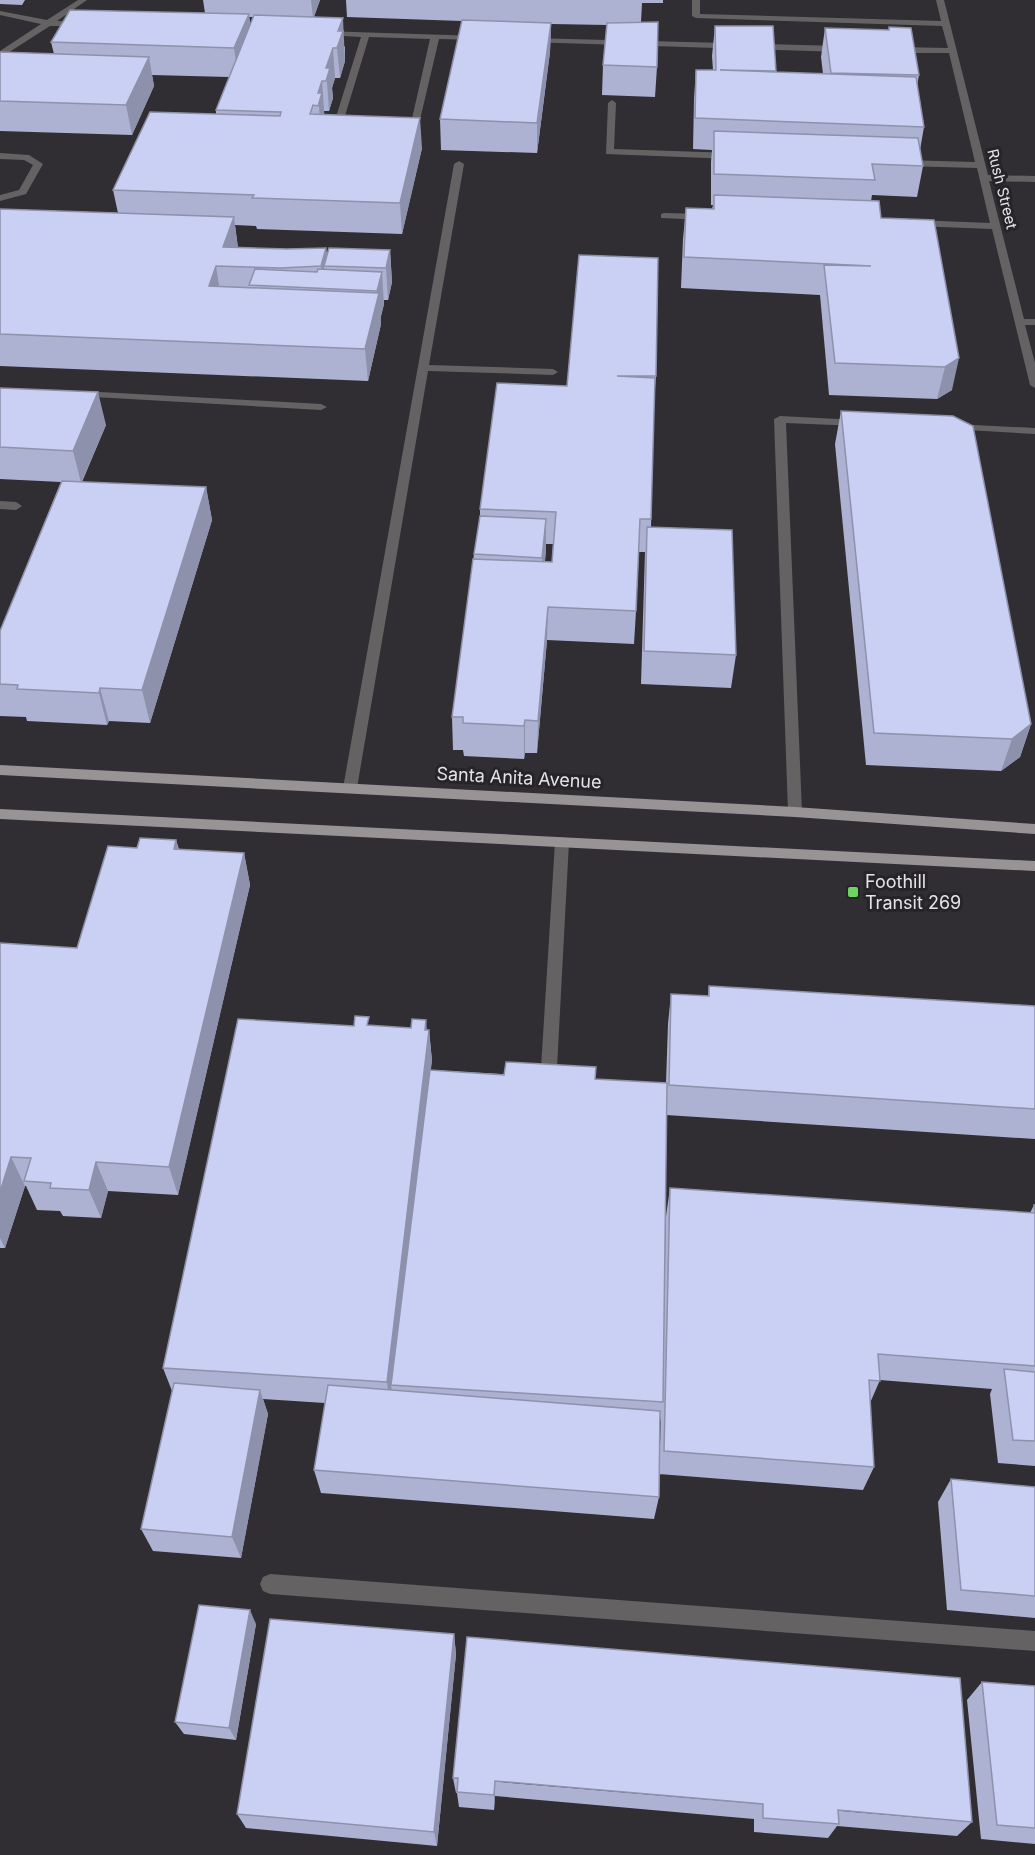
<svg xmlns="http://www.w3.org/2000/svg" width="1035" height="1855" font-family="Inter,sans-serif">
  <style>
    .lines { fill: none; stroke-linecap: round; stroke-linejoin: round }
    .minor { fill: #646263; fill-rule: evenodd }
    .major { fill: #989395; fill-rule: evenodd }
    .wall { fill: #aeb2d2; fill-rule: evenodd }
    .shaded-wall { fill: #8d91ab }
    .building { fill: #cacff4; stroke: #8d91ab; stroke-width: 1.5 }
    .poi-dot { fill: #6fd360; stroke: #262428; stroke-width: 2 }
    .labels { text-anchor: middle; stroke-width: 6; stroke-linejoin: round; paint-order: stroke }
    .far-street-label { font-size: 15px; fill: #e5e3e5; stroke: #262428 }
    .street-label { font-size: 18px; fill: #e5e3e5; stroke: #262428 }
    .poi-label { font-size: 18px; fill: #e5e3e5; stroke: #262428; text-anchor: start }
  </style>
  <rect width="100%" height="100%" fill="#302e32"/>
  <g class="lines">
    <path class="minor" d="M 78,0 L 87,0 L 57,21 L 83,22 L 87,24 L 86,26 L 50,26 L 0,58 L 0,51 L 41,24 L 0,15 L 0,11 L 47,20 Z
      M 692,0 L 700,0 L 700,14 L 941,21 L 936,0 L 944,0 L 988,175 L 1035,176 L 1035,182 L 989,181 L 1024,319 L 1035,319 L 1035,325 L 1025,325 L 1035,363 L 1035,388 L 1030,385 L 992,229 L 915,226 L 910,223 L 915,220 L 990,223 L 977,168 L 903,166 L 898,163 L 903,160 L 975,162 L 949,53 L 896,53 L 892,50 L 896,47 L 948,48 L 942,26 L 696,18 L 692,16 Z
      M 323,31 L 479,36 L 483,38 L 479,40 L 439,39 L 419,124 L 406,134 L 402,131 L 411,123 L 430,39 L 369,37 L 344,119 L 355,129 L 351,132 L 335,120 L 361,37 L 326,35 L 323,35 Z
      M 530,38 L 842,46 L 846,49 L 842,52 L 527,42 L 527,38 Z
      M 612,100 L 616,103 L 614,149 L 732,153 L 737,156 L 732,159 L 606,154 L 608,103 Z
      M 0,153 L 29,155 L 43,164 L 26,194 L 0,201 L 0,195 L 19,190 L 33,165 L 24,160 L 0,159 Z
      M 459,161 L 464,164 L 429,365 L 553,369 L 558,372 L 553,375 L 428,371 L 357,788 L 350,793 L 343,788 L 454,164 Z
      M 664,213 L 705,214 L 710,217 L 705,220 L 661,218 L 661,214 Z
      M 81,391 L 321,404 L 327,407 L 321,410 L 77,396 L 76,394 Z
      M 780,416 L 858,420 L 864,423 L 858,426 L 786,423 L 802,812 L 795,817 L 788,812 L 774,419 Z
      M 954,424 L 1035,428 L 1035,434 L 950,429 L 950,425 Z
      M 0,501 L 16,502 L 22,506 L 16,510 L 0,509 Z
      M 562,837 L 569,842 L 557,1068 L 555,1073 L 549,1075 L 543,1073 L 541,1068 L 555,842 Z
      M 270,1574 L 1035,1631 L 1035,1651 L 270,1594 L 263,1591 L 260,1584 L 263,1577 Z"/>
    <path class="major" d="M 0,765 L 795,807 L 1035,824 L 1035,834 L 795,817 L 0,775 Z
      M 0,809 L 1035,861 L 1035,871 L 0,819 Z"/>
  </g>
  <path class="wall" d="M 0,0 L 25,0 L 22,5 L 0,4 Z
    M 203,0 L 320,0 L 314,17 L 345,47 L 345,61 L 340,78 L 335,78 L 332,88 L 333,98 L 329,111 L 324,111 L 324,114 L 422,148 L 402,234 L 257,229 L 256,226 L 235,225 L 238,248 L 287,249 L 326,248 L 327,255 L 390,250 L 392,282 L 388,300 L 384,300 L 384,304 L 381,316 L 381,324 L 368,381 L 0,366 L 0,209 L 118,213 L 113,190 L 216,114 L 216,110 L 229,77 L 152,75 L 154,86 L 132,135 L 0,131 L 0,52 L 54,54 L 51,42 L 205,13 ZM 249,17 L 254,17 L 250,25 Z
    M 346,0 L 663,0 L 663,3 L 642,3 L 641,22 L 657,67 L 655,97 L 602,95 L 603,65 L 607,25 L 551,24 L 550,52 L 537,153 L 441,150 L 440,119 L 462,21 L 347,17 Z
    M 715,26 L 773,26 L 776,72 L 823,74 L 821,57 L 825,28 L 889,30 L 889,27 L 919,75 L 917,86 L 924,127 L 920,150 L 923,166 L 917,197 L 872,195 L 871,201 L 881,218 L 934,220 L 952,390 L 937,399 L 829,395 L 820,295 L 681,288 L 683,239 L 686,208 L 712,209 L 713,205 L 711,205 L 711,162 L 712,150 L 693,149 L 694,99 L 696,70 L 713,70 L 712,56 Z
    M 579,255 L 656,376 L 654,401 L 651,527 L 736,655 L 731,688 L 641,684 L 645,552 L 639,552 L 636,611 L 634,644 L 547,640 L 537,753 L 525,753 L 524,759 L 464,756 L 463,750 L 453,750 L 452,717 L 474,554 L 480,516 L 480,509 L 567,386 ZM 546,544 L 553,544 L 552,562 L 545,562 Z
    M 0,388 L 106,425 L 82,482 L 206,487 L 212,520 L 150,723 L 109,721 L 107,725 L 27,721 L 26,717 L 0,716 L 0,631 L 61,482 L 0,479 Z
    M 841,411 L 1031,724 L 1020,757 L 1001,771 L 866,765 L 835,444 Z
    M 176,840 L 179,849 L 244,853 L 250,885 L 178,1195 L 108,1191 L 101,1218 L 63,1216 L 60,1211 L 37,1210 L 26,1186 L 25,1186 L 5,1248 L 0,1248 L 0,943 L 77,948 L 137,848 Z
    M 709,986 L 1035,1006 L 1035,1139 L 666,1115 L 665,1258 L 666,1216 L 670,1188 L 1030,1213 L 1034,1205 L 1035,1205 L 1035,1466 L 998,1463 L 990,1394 L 992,1389 L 880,1380 L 870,1403 L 874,1467 L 863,1490 L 659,1474 L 661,1417 L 660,1422 L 659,1497 L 654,1519 L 321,1493 L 314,1470 L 325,1403 L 263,1399 L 268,1414 L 241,1558 L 153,1551 L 141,1529 L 172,1391 L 163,1368 L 354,1026 L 370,1025 L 429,1030 L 432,1061 L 430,1070 L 666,1083 L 668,1024 L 671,994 L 708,996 Z
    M 951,1479 L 1035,1487 L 1035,1618 L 947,1610 L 938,1502 Z
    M 256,1624 L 236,1740 L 184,1734 L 175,1722 Z
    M 454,1634 L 456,1654 L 437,1846 L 246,1828 L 237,1814 Z
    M 982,1682 L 1035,1686 L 1035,1844 L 981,1839 L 967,1700 Z
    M 453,1778 L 972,1822 L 957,1836 L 837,1826 L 828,1838 L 754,1832 L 754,1819 L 495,1796 L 494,1810 L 459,1807 L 457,1793 L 456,1793 Z"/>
  <path class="shaded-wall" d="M 311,0 L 320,0 L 313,18 Z
    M 249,14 L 253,43 L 238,78 L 234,48 Z
    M 343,18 L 345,61 L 340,78 L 337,48 L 338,31 Z
    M 551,23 L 550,52 L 537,153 L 537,123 Z
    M 333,48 L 335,78 L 332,88 L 333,98 L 329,111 L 326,68 Z
    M 149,57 L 154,86 L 132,135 L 126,105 Z
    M 322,81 L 325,123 L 321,136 L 318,93 Z
    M 420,118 L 422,148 L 402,234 L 400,203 Z
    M 234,217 L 238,249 L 223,247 Z
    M 326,248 L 328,266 L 324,266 L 326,289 L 323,288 L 321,266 Z
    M 390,250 L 392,282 L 388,300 L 386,268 Z
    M 216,266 L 221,298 L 209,286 Z
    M 382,272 L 384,304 L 381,316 L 381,324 L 368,381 L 365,349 L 377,300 L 377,291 Z
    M 959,358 L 952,390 L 937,399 L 945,367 Z
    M 98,392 L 106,425 L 81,483 L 73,451 Z
    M 206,487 L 212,520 L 150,723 L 142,690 Z
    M 546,519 L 546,552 L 541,590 L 542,558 Z
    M 548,607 L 547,640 L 537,753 L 538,721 Z
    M 100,688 L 109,721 L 107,725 L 99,693 Z
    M 525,720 L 525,753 L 524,759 L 524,726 Z
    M 1031,724 L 1020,757 L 1001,771 L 1012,739 Z
    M 176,840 L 184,872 L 174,849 Z
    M 244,853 L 250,885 L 178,1195 L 169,1167 Z
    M 426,1020 L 428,1042 L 429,1030 L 432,1061 L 393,1385 L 391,1385 L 392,1391 L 390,1407 L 387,1382 Z
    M 11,1157 L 25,1186 L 5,1248 L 0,1238 L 0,1192 Z
    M 96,1162 L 108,1191 L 101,1218 L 89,1190 Z
    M 260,1390 L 268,1414 L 241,1558 L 232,1537 Z
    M 250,1610 L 256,1624 L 236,1740 L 229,1728 Z
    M 454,1634 L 456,1654 L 437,1846 L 434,1832 Z
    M 495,1781 L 495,1796 L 494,1810 L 494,1795 Z"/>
  <path class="building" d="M 70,10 L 249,14 L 234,48 L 51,42 Z
    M 254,15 L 343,18 L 338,31 L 343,31 L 337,48 L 333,48 L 326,68 L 330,68 L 326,81 L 322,81 L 318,93 L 322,93 L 318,106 L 313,105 L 310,114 L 420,118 L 400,203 L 252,198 L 254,195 L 113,190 L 150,112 L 280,116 L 281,112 L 216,110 Z
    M 462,20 L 551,23 L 537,123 L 440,119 Z
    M 658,22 L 657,67 L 603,65 L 607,23 Z
    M 715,26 L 773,26 L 776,71 L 720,70 L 916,77 L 924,127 L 695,118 L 696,70 L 716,70 Z
    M 889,27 L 911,28 L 919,75 L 831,73 L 825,28 L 889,30 Z
    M 0,52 L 149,57 L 126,105 L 0,101 Z
    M 714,131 L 918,138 L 923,166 L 872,164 L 875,180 L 714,174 Z
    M 714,195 L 879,201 L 881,218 L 934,220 L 959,358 L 945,367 L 835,363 L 824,265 L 871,266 L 684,257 L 686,208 L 714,209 Z
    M 0,209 L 234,217 L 223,247 L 287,249 L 326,248 L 321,266 L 281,268 L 216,266 L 209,286 L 379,293 L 365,349 L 0,334 Z
    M 329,248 L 390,250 L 386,268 L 324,266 Z
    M 579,255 L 658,258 L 656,376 L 617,376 L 655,378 L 651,519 L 640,519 L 636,611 L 548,607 L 538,721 L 525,720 L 524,726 L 463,723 L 463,717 L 452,717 L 473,559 L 552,562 L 556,512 L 480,509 L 497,383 L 567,386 Z
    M 255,269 L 317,272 L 318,269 L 382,272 L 377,291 L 249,285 Z
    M 0,388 L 98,392 L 73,451 L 0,447 Z
    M 841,411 L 953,416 L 973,426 L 1031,724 L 1012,739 L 874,733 Z
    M 62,481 L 206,487 L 142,690 L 100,688 L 99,693 L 17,689 L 18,685 L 0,684 L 0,631 Z
    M 480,516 L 546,519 L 542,558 L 474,554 Z
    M 647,527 L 732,530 L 736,655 L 644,651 Z
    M 140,838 L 176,840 L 174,849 L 244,853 L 169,1167 L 96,1162 L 89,1190 L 50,1188 L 51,1183 L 24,1181 L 31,1158 L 11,1157 L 0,1192 L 0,943 L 77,948 L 108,846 L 137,848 Z
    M 709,986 L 1035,1006 L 1035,1109 L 669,1085 L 671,994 L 709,996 Z
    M 355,1016 L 369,1017 L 367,1025 L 411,1028 L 412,1019 L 426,1020 L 425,1030 L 429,1030 L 387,1382 L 163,1368 L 238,1019 L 354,1026 Z
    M 506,1062 L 596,1067 L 595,1079 L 667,1083 L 663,1402 L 391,1385 L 430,1070 L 504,1075 Z
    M 670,1188 L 1035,1213 L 1034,1205 L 1035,1205 L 1035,1366 L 878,1354 L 880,1381 L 869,1380 L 874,1467 L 664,1451 Z
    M 1004,1369 L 1035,1372 L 1035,1441 L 1013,1440 Z
    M 174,1383 L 260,1390 L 232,1537 L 141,1529 Z
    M 328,1385 L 660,1411 L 659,1497 L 314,1470 Z
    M 951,1479 L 1035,1487 L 1035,1596 L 961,1590 Z
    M 199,1605 L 250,1610 L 229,1728 L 175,1722 Z
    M 270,1619 L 454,1634 L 434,1832 L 237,1814 Z
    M 467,1637 L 960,1678 L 972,1822 L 838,1810 L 839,1824 L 763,1818 L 763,1804 L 495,1781 L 494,1795 L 457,1792 L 458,1778 L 453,1778 Z
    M 982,1682 L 1035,1686 L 1035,1828 L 997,1825 Z"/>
  <rect class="poi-dot" x="847" y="886" width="12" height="12" rx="3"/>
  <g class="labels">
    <g class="far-street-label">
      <text transform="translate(1002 189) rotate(76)" y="5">Rush Street</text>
    </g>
    <g class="street-label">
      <text transform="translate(519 778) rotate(3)" y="6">Santa Anita Avenue</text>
    </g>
    <g class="poi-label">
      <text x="865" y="888">Foothill<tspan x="865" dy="21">Transit 269</tspan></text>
    </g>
  </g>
</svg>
